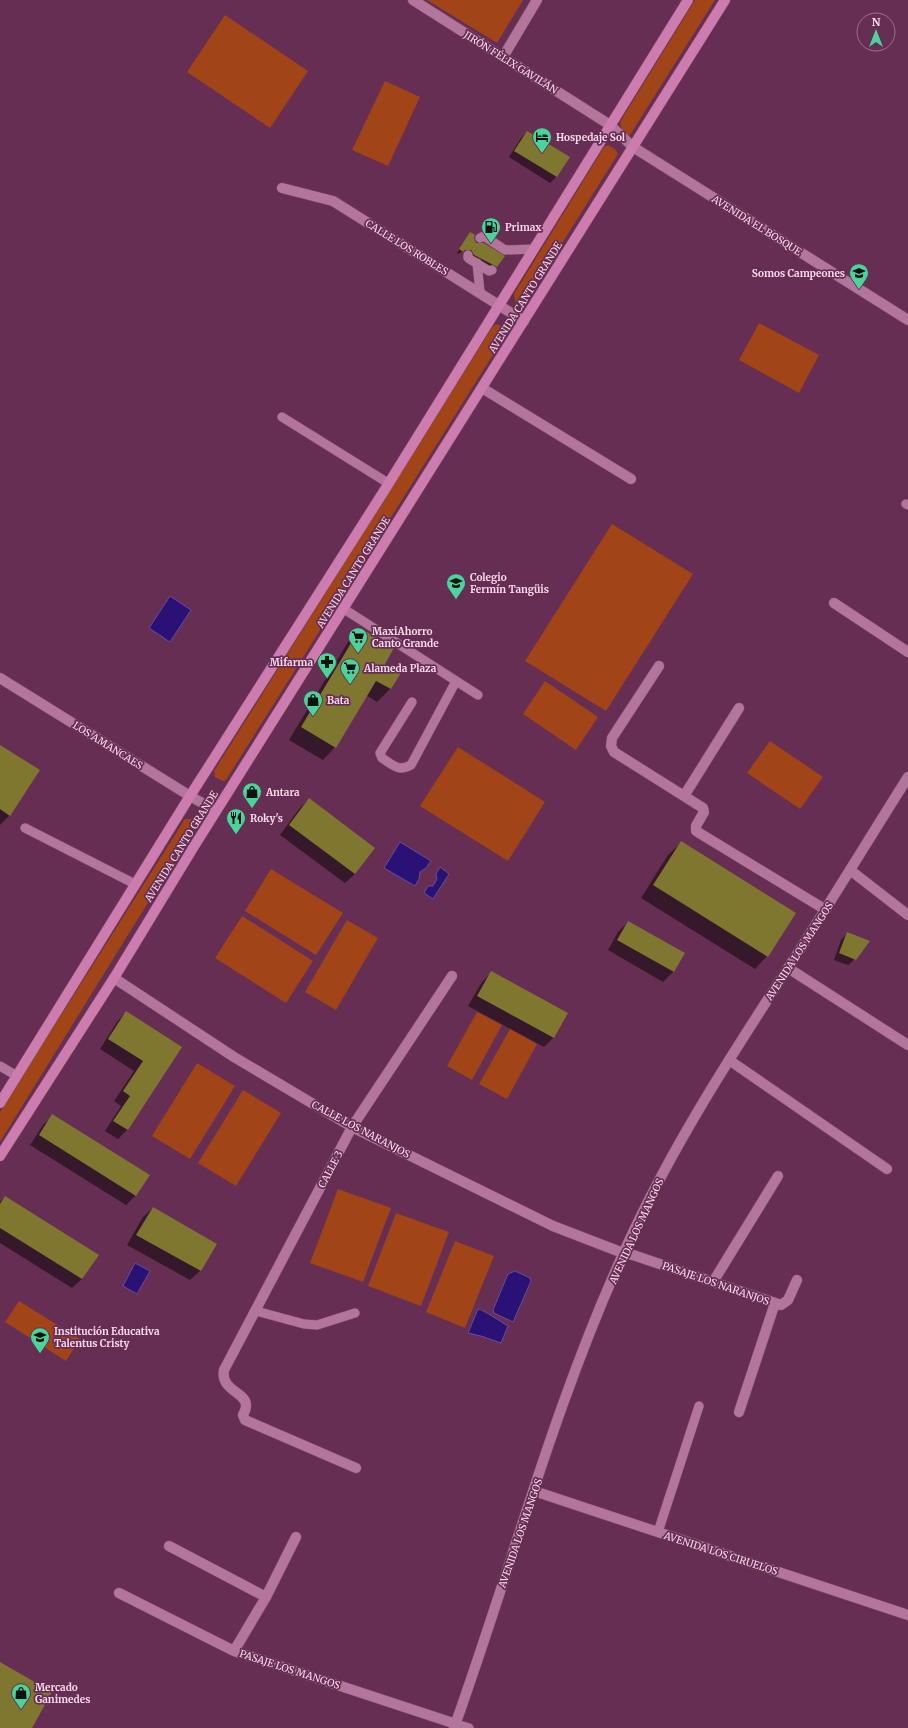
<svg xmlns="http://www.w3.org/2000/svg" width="908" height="1728" font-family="Merriweather,serif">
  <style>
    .green { fill: #a14417 }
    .water { fill: #291175; stroke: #684d99 }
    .shadow { fill: #0007 }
    .building { fill: #7f7730 }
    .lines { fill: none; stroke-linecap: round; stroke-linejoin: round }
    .service-casing { stroke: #7e4e6e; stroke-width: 10 }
    .minor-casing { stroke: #7e4e6e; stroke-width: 11 }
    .tertiary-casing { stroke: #7e4e6e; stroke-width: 11 }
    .primary-casing { stroke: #7e4e6e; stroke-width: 11 }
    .service { stroke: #b3759b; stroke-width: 9 }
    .minor { stroke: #b3759b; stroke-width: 10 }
    .tertiary { stroke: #b3759b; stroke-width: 10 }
    .primary { stroke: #cc7cae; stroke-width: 10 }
    .labels { text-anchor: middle; stroke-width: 3.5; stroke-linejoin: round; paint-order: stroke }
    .street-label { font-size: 10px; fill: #fbd9ed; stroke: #652e52 }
    .poi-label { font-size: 10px; font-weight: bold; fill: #fbd9ed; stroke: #652e52; text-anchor: start }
  </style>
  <rect width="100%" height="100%" fill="#652e52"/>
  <path class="green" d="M 427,0 L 523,0 L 497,43 Z
    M 695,0 L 715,0 L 630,135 L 627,136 L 622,132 L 620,122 Z
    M 225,15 L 308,71 L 270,128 L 187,72 Z
    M 385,81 L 420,97 L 388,166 L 352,150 Z
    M 608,145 L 615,149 L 618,154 L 524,304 L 519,306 L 515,301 L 514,294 L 604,147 Z
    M 759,323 L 819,355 L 799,393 L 739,360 Z
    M 497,324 L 506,329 L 506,334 L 226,780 L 223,781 L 215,777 L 214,771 L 493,326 Z
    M 612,524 L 693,574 L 606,711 L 525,661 Z
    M 545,681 L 598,717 L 576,750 L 523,714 Z
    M 770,741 L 823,777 L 800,809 L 747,773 Z
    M 458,747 L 545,802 L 508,861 L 420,806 Z
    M 185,819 L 193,819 L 196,825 L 0,1142 L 0,1112 Z
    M 271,869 L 343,913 L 316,955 L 245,911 Z
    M 242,916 L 313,961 L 286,1003 L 215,958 Z
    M 347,920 L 378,938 L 336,1010 L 305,992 Z
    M 477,1012 L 502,1025 L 472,1080 L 447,1066 Z
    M 510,1029 L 537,1044 L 507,1099 L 479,1084 Z
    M 197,1063 L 235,1086 L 190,1159 L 152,1136 Z
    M 243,1090 L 281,1113 L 236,1186 L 198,1163 Z
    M 338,1189 L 391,1208 L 363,1282 L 310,1263 Z
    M 396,1213 L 449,1232 L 421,1306 L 368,1286 Z
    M 455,1241 L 494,1256 L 465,1328 L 426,1312 Z
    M 19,1301 L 80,1339 L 66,1361 L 5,1322 Z"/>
  <path class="water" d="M 170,596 L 191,610 L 170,642 L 149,628 Z
    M 400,842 L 431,861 L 426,868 L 420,872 L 419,879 L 415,886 L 384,868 Z
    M 440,867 L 449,874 L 433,899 L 424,893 L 428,886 L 433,886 L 437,879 L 436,874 Z
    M 135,1263 L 150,1271 L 137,1294 L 123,1286 Z
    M 515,1271 L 530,1278 L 531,1281 L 513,1322 L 494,1313 L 493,1310 L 508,1274 Z
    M 478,1309 C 484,1310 501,1322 508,1326 L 501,1343 L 481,1336 L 468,1333 Z"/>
  <path class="shadow" d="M 527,132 L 568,158 L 556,177 L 550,183 L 509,157 L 521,138 Z
    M 468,236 L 476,244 L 503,256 L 494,270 L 471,257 L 468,252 L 461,252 L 459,254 L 457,253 Z
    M 360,629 L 383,664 L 399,673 L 390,689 L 377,702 L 366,695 L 335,747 L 323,760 L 289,740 L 348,642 Z
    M 0,746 L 10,815 L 0,825 Z
    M 309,799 L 355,874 L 345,883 L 280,835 L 299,809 Z
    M 681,843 L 767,956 L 755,969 L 641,898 L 668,855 Z
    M 628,922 L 684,953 L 673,972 L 663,982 L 608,950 L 618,932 Z
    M 848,933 L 855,959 L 848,965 L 834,960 L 841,940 Z
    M 491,973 L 567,1014 L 553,1038 L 544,1047 L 468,1006 L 482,982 Z
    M 126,1012 L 180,1048 L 127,1130 L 118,1139 L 105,1131 L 121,1106 L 114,1101 L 134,1071 L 100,1049 L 117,1022 Z
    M 53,1116 L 136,1195 L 126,1205 L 30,1145 L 43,1125 Z
    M 5,1197 L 97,1255 L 82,1279 L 72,1288 L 0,1243 L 0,1202 Z
    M 153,1208 L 216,1244 L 200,1271 L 190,1280 L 127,1245 L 143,1217 Z"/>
  <path class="building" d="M 527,131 L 570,157 L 557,177 L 514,151 Z
    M 470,232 L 475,235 L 474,238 L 476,243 L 484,243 L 505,256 L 497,267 L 474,255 L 471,250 L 465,250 L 463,252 L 459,249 Z
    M 360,628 L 394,648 L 385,664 L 401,673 L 391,689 L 376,681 L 336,748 L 301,727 Z
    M 0,745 L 40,770 L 10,816 L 0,809 Z
    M 309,798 L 375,848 L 355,874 L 289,825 Z
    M 681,841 L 796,913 L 768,957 L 653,885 Z
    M 628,921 L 685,953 L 674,972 L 617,940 Z
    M 847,932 L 870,941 L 856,960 L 839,953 Z
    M 491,971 L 568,1013 L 554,1038 L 477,996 Z
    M 126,1011 L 182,1047 L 128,1130 L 113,1121 L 130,1096 L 123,1091 L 143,1061 L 108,1039 Z
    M 52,1114 L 150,1175 L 136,1196 L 39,1135 Z
    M 5,1196 L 99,1255 L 82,1279 L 0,1228 L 0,1204 Z
    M 153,1207 L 217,1244 L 201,1271 L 136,1235 Z
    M 0,1662 L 52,1692 L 32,1728 L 0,1728 Z"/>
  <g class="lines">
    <g class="service-casing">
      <path id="service" d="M 480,238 L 484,236 L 505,250 L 534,249
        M 468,255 L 468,258 L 489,271 L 492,270
        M 477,263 L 480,292
        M 282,417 L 388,483
        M 906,504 L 908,505
        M 344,609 L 478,695
        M 412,702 L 380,753 L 382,758 C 393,765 398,772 411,765 L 456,681
        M 25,828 L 135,884
        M 0,1066 L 17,1076
        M 256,1311 L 304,1324 L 317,1325 L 355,1313
        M 658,1532 L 699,1406
        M 456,1724 L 469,1728"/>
    </g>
    <g class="minor-casing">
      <path id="minor" d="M 413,0 L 610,125
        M 503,57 L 537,0
        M 282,188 L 333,201 L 524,321
        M 482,388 L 631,479
        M 834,603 L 908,652
        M 659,666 L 612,738 L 611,746 L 614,752 L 703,808 L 704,812 L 696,826 L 696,831 L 826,910
        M 0,678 L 190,796 L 216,811
        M 684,796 L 739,708
        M 850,870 L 908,915
        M 788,968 L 908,1045
        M 114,978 L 234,1057 L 352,1127 L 553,1226 L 623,1253 L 633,1255 L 781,1305 L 788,1300 L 797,1280
        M 729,1060 L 887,1169
        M 713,1282 L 778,1176
        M 739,1412 L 775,1303
        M 356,1468 L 245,1420 L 243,1415 C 244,1413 246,1409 246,1406 C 247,1392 220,1391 224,1370 L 352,1127 L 452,976
        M 534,1491 L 908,1615
        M 169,1546 L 266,1597
        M 119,1593 L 234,1651 L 456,1724
        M 234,1651 L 266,1597 L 296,1537"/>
    </g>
    <g class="tertiary-casing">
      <path id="tertiary" d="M 610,125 L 633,147 L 908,320
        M 454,1728 C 511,1569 554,1405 624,1252 C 669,1151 732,1054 792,962 C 831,901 869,839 908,777"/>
    </g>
    <g class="primary-casing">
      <path id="primary" d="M 0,1103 L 190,796 L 384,491 L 688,0
        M 0,1156 L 114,978 L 193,848 L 725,0"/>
    </g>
    <use href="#service" class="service"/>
    <use href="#minor" class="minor"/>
    <use href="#tertiary" class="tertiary"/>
    <use href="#primary" class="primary"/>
  </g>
  <defs>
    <g id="hotel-pin" transform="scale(1)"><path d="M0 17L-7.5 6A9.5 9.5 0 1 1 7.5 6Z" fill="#49d49c" stroke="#652e52"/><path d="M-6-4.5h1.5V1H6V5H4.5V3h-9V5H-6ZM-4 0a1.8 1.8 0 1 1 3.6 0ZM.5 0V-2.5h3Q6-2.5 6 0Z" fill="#111"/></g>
    <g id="fuel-pin" transform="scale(1)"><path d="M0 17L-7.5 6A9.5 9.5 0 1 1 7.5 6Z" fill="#49d49c" stroke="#652e52"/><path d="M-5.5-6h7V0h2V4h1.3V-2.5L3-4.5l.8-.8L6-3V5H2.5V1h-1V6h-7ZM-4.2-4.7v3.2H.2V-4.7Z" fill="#111"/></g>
    <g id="school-pin" transform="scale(1)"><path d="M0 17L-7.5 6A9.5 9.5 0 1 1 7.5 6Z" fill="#49d49c" stroke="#652e52"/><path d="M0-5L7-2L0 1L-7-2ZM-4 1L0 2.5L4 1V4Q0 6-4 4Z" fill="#111"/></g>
    <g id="supermarket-pin" transform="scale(1)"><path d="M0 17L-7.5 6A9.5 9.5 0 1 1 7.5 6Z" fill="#49d49c" stroke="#652e52"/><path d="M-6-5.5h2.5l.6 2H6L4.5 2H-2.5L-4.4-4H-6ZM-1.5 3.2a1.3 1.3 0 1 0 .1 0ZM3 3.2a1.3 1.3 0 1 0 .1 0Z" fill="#111"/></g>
    <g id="pharmacy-pin" transform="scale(1)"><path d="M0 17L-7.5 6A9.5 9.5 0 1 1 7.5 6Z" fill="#49d49c" stroke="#652e52"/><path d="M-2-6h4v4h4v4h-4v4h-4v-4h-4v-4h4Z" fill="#111"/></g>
    <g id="shop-pin" transform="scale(1)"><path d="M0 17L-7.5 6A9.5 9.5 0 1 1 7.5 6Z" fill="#49d49c" stroke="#652e52"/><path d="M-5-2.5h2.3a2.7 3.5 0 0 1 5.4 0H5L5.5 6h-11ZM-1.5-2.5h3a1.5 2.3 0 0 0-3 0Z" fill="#111"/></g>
    <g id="restaurant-pin" transform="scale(1)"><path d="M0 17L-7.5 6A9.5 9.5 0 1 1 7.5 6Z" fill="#49d49c" stroke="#652e52"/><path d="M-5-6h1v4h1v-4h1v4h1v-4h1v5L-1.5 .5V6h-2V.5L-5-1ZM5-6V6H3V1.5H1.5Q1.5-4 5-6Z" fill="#111"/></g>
  </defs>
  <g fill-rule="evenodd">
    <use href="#hotel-pin" x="542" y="137"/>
    <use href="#fuel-pin" x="491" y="227"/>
    <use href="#school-pin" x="859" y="273"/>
    <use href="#school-pin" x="456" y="583"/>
    <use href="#supermarket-pin" x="358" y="637"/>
    <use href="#pharmacy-pin" x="327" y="662"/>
    <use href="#supermarket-pin" x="350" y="668"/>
    <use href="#shop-pin" x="313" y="700"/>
    <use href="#shop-pin" x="252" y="792"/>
    <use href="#restaurant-pin" x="236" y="818"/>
    <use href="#school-pin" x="40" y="1337"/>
    <use href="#shop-pin" x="21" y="1693"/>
  </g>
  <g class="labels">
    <g class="street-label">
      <text transform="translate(511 62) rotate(32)" y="4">JIRÓN FÉLIX GAVILÁN</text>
      <text transform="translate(757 225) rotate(32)" y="4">AVENIDA EL BOSQUE</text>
      <text transform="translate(407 247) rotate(32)" y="4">CALLE LOS ROBLES</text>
      <text transform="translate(525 297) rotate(-58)" y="4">AVENIDA CANTO GRANDE</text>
      <text transform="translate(353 572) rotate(-58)" y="4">AVENIDA CANTO GRANDE</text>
      <text transform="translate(108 745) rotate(32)" y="4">LOS AMANCAES</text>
      <text transform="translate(181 846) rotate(-58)" y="4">AVENIDA CANTO GRANDE</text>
      <text transform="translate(799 951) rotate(-57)" y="4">AVENIDA LOS MANGOS</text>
      <text transform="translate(361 1129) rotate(28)" y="4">CALLE LOS NARANJOS</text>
      <text transform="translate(330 1169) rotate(-62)" y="4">CALLE 3</text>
      <text transform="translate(636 1231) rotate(-65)" y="4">AVENIDA LOS MANGOS</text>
      <text transform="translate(716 1283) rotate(19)" y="4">PASAJE LOS NARANJOS</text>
      <text transform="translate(520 1533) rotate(-71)" y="4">AVENIDA LOS MANGOS</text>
      <text transform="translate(721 1553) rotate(18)" y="4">AVENIDA LOS CIRUELOS</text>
      <text transform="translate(290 1669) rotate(18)" y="4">PASAJE LOS MANGOS</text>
    </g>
    <g class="poi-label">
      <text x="556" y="141">Hospedaje Sol</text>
      <text x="505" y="231">Primax</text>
      <text x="845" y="277" text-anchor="end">Somos Campeones</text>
      <text x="470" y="581">Colegio<tspan x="470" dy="12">Fermín Tangüis</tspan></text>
      <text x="372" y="635">MaxiAhorro<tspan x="372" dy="12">Canto Grande</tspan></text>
      <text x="313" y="666" text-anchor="end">Mifarma</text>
      <text x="364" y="672">Alameda Plaza</text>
      <text x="327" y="704">Bata</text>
      <text x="266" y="796">Antara</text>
      <text x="250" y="822">Roky's</text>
      <text x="54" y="1335">Institución Educativa<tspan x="54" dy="12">Talentus Cristy</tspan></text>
      <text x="35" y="1691">Mercado<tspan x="35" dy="12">Ganimedes</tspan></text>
    </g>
  </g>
  <g transform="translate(876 32)"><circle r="19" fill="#652e52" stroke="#a17290"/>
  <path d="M0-3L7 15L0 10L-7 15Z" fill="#49d49c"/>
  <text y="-6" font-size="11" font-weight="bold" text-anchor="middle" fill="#fbd9ed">N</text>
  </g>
</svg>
